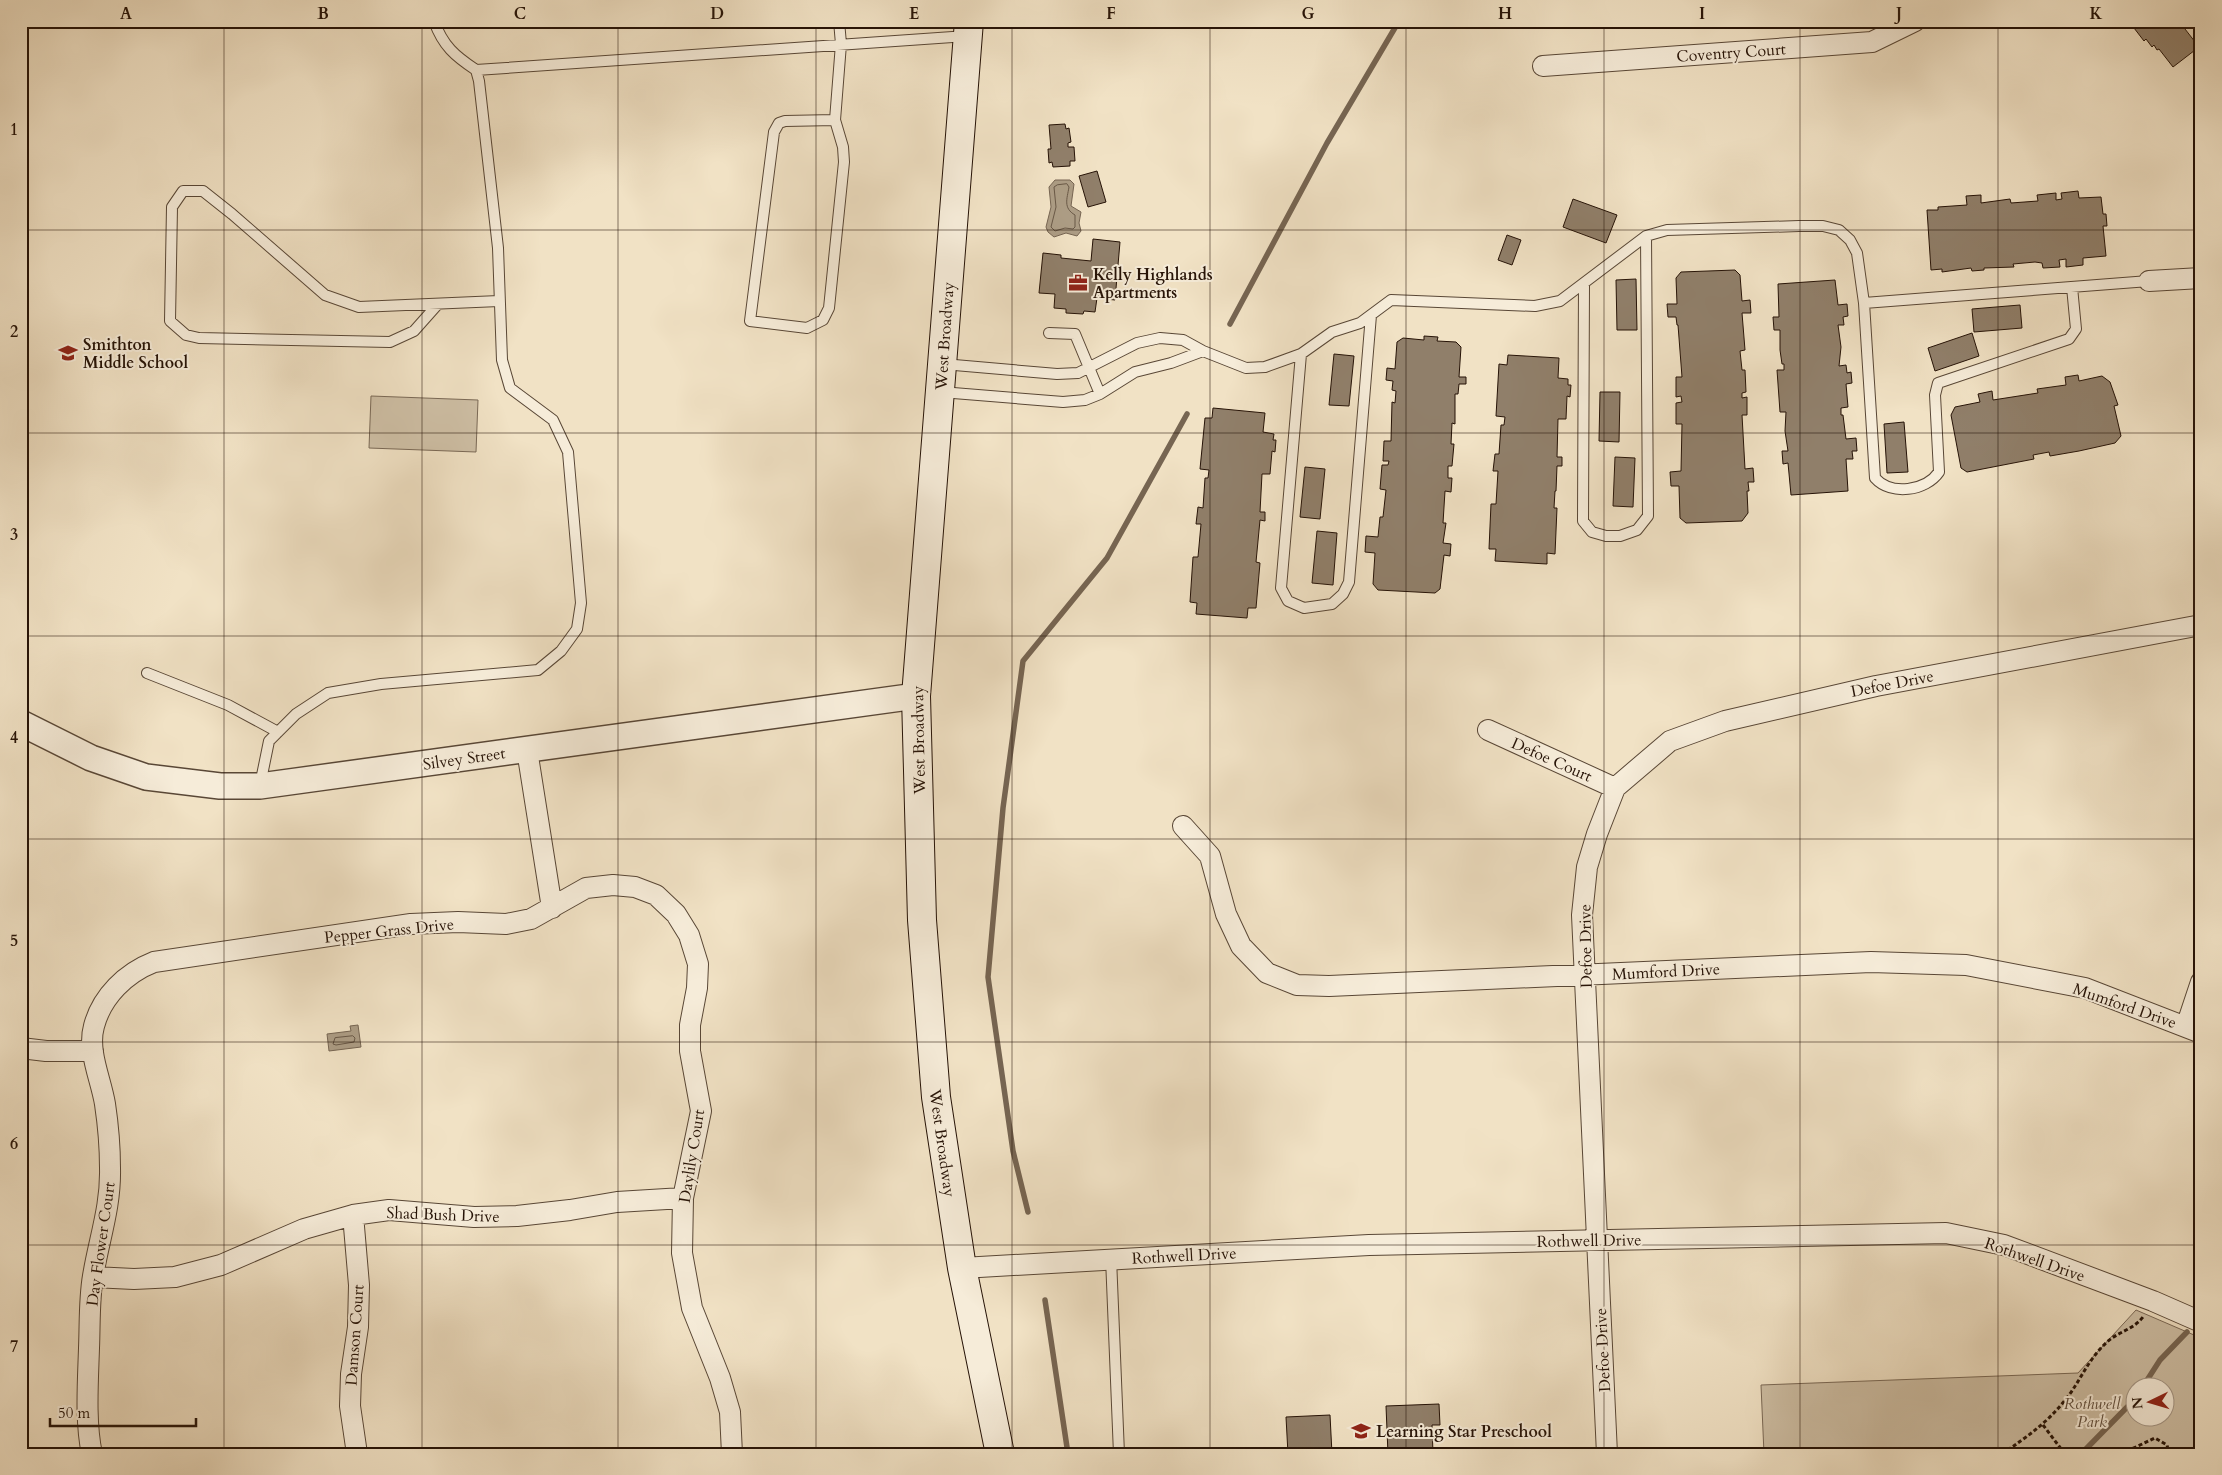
<svg xmlns="http://www.w3.org/2000/svg" width="2222" height="1475" font-family="Cardo,serif">
  <style>
    .green { fill: #cebfa5; stroke: #7a6956; fill-rule: evenodd }
    .water { fill: #ac9c84; stroke: #766552 }
    .lines { fill: none; stroke-linecap: round; stroke-linejoin: round }
    .shore { stroke: #695846; stroke-width: 1 }
    .stream { stroke: #766552; stroke-width: 5.5 }
    .building { fill: #907f6a; stroke: #261307 }
    .service-casing { stroke: #594736; stroke-width: 12 }
    .minor-casing { stroke: #594736; stroke-width: 22 }
    .tertiary-casing { stroke: #594736; stroke-width: 28 }
    .secondary-casing { stroke: #261307; stroke-width: 30 }
    .path { stroke: #261307; stroke-width: 3; stroke-dasharray: 4 2.5; stroke-linecap: butt }
    .service { stroke: #f6ecd9; stroke-width: 10 }
    .minor { stroke: #f6ecd9; stroke-width: 20 }
    .tertiary { stroke: #f6ecd9; stroke-width: 25 }
    .secondary { stroke: #f6ecd9; stroke-width: 28 }
    .grid { fill: none; stroke: #261307; stroke-width: 1; stroke-opacity: 0.55 }
    .labels { text-anchor: middle; stroke-width: 4; stroke-linejoin: round; paint-order: stroke }
    .street-label { font-size: 16px; fill: #261307; stroke: #f6ecd9 }
    .poi-label { font-size: 16px; font-weight: bold; fill: #261307; stroke: #f6ecd9; text-anchor: start }
    .park-label { font-size: 16px; font-style: italic; fill: #614f3e; stroke: #f6ecd9 }
    .neatline { fill: none; stroke: #261307; stroke-width: 2 }
    .grid-label { font-size: 16px; text-anchor: middle; font-weight: bold; fill: #261307 }
  </style>
  <rect width="100%" height="100%" fill="#f1e2c5"/>
  <filter id="stains"><feTurbulence type="fractalNoise" baseFrequency=".004" numOctaves="4"/><feColorMatrix values="0 0 0 0 .2 0 0 0 0 .09 0 0 0 0 .02 0 0 0 .5 -.17"/></filter>
  <radialGradient id="worn" r=".72"><stop offset=".6" stop-color="#630" stop-opacity="0"/><stop offset="1" stop-color="#630" stop-opacity=".3"/></radialGradient>
  <path class="green" d="M 371,396 L 478,400 L 476,452 L 369,448 Z
    M 2136,1310 L 2201,1338 L 2195,1376 L 2198,1454 L 1764,1454 L 1761,1385 L 2078,1373 ZM 2134,1388 L 2164,1388 L 2164,1418 L 2134,1418 Z"/>
  <path class="water" d="M 1055,180 L 1070,180 L 1074,184 L 1071,206 L 1081,212 L 1079,223 L 1081,231 L 1077,236 L 1066,233 L 1054,237 L 1048,232 L 1046,227 L 1051,207 L 1049,187 Z
    M 358,1025 L 361,1047 L 329,1051 L 327,1034 L 351,1031 L 350,1026 Z"/>
  <g class="lines">
    <path class="shore" d="M 1067,184 L 1069,187 C 1067,199 1063,208 1075,215 L 1075,227 L 1073,229 L 1065,228 L 1055,231 L 1051,227 L 1056,207 L 1054,187 L 1057,185 Z
      M 353,1036 L 355,1038 L 354,1042 L 336,1045 L 333,1044 L 335,1038 Z"/>
    <path class="stream" d="M 1230,324 L 1327,143 L 1399,21
      M 1028,1212 L 1013,1151 L 988,977 L 1003,808 L 1023,661 L 1107,558 L 1187,414
      M 1045,1300 L 1068,1454
      M 2142,1388 L 2160,1360 L 2187,1332
      M 2078,1454 L 2083,1452 L 2134,1400"/>
  </g>
  <path class="building" d="M 2140,21 L 2184,21 L 2188,26 L 2185,29 L 2199,47 L 2173,67 L 2159,49 L 2157,50 L 2154,45 L 2152,47 L 2146,39 L 2144,41 L 2134,28 Z
    M 1065,124 L 1066,129 L 1069,128 L 1071,142 L 1068,143 L 1068,147 L 1074,147 L 1075,161 L 1070,161 L 1070,166 L 1053,167 L 1052,162 L 1049,163 L 1048,149 L 1051,149 L 1049,125 Z
    M 1097,171 L 1106,202 L 1088,207 L 1079,176 Z
    M 2078,191 L 2079,198 L 2101,197 L 2103,214 L 2106,214 L 2107,226 L 2103,226 L 2106,256 L 2083,258 L 2083,265 L 2066,267 L 2066,259 L 2059,260 L 2060,267 L 2043,268 L 2042,263 L 2035,262 L 2013,264 L 2014,267 L 1984,268 L 1984,270 L 1972,271 L 1971,268 L 1942,272 L 1942,269 L 1931,270 L 1927,210 L 1938,210 L 1938,207 L 1967,205 L 1966,196 L 1981,195 L 1981,203 L 2010,199 L 2011,203 L 2038,201 L 2037,195 L 2056,193 L 2056,200 L 2062,199 L 2061,193 Z
    M 1573,199 L 1617,215 L 1606,243 L 1563,227 Z
    M 1507,235 L 1521,240 L 1512,265 L 1498,260 Z
    M 1093,239 L 1120,242 L 1115,300 L 1097,298 L 1095,312 L 1084,311 L 1083,314 L 1066,313 L 1066,309 L 1054,308 L 1055,294 L 1039,293 L 1043,253 L 1061,255 L 1061,258 L 1091,261 Z
    M 1735,270 L 1740,275 L 1742,301 L 1750,300 L 1751,313 L 1742,313 L 1745,350 L 1740,351 L 1742,370 L 1745,370 L 1746,392 L 1742,393 L 1742,398 L 1747,397 L 1747,415 L 1742,415 L 1745,469 L 1753,468 L 1754,482 L 1748,482 L 1749,491 L 1747,491 L 1748,513 L 1742,521 L 1686,523 L 1680,518 L 1679,486 L 1671,486 L 1670,472 L 1681,471 L 1682,424 L 1676,424 L 1676,403 L 1682,402 L 1681,396 L 1676,397 L 1676,377 L 1682,377 L 1678,325 L 1677,325 L 1676,317 L 1668,317 L 1667,304 L 1677,304 L 1676,278 L 1681,272 Z
    M 1636,279 L 1637,330 L 1617,330 L 1616,280 Z
    M 1835,280 L 1838,305 L 1847,304 L 1848,316 L 1843,317 L 1844,325 L 1838,325 L 1841,347 L 1839,366 L 1846,365 L 1847,373 L 1851,372 L 1852,383 L 1846,384 L 1848,407 L 1841,408 L 1841,415 L 1843,415 L 1846,439 L 1856,438 L 1857,451 L 1852,451 L 1853,459 L 1846,459 L 1848,491 L 1791,495 L 1788,463 L 1783,464 L 1782,451 L 1788,451 L 1785,431 L 1786,412 L 1780,412 L 1777,370 L 1784,370 L 1784,364 L 1782,364 L 1780,350 L 1780,330 L 1774,330 L 1773,317 L 1779,317 L 1778,284 Z
    M 2020,305 L 2022,328 L 1974,332 L 1972,309 Z
    M 1972,333 L 1979,356 L 1935,371 L 1928,348 Z
    M 1424,336 L 1438,337 L 1437,341 L 1456,342 L 1461,347 L 1459,377 L 1466,377 L 1466,384 L 1459,384 L 1458,394 L 1455,394 L 1455,424 L 1452,423 L 1451,444 L 1454,444 L 1452,466 L 1448,466 L 1448,478 L 1452,478 L 1451,492 L 1445,491 L 1443,523 L 1446,523 L 1443,543 L 1451,544 L 1450,556 L 1444,555 L 1440,589 L 1435,593 L 1378,590 L 1373,584 L 1375,553 L 1365,552 L 1366,536 L 1378,537 L 1380,517 L 1383,517 L 1386,490 L 1380,489 L 1382,465 L 1388,465 L 1389,461 L 1383,461 L 1384,441 L 1391,441 L 1392,402 L 1395,403 L 1396,391 L 1392,390 L 1393,381 L 1386,380 L 1387,368 L 1395,369 L 1397,342 L 1403,338 L 1424,340 Z
    M 1334,354 L 1354,356 L 1349,406 L 1329,405 Z
    M 1508,355 L 1559,358 L 1558,378 L 1568,379 L 1568,385 L 1571,385 L 1570,397 L 1567,396 L 1566,419 L 1558,419 L 1557,457 L 1562,457 L 1562,466 L 1557,466 L 1556,491 L 1555,491 L 1554,508 L 1557,508 L 1555,554 L 1547,553 L 1547,564 L 1495,561 L 1496,549 L 1489,549 L 1491,504 L 1496,504 L 1498,471 L 1493,471 L 1495,454 L 1499,454 L 1501,425 L 1504,425 L 1505,417 L 1496,416 L 1499,364 L 1507,365 Z
    M 2078,375 L 2079,381 L 2102,376 L 2110,382 L 2118,405 L 2114,406 L 2121,436 L 2115,443 L 2079,451 L 2050,456 L 2049,452 L 2033,455 L 2034,459 L 1967,472 L 1961,468 L 1951,415 L 1955,407 L 1980,402 L 1978,394 L 1992,391 L 1993,400 L 2038,393 L 2037,389 L 2066,385 L 2065,377 Z
    M 1600,392 L 1620,392 L 1619,442 L 1599,441 Z
    M 1213,408 L 1265,413 L 1263,432 L 1274,434 L 1273,440 L 1276,440 L 1275,452 L 1272,451 L 1270,474 L 1262,474 L 1260,512 L 1265,512 L 1265,521 L 1260,520 L 1256,562 L 1260,563 L 1256,608 L 1248,608 L 1247,618 L 1196,614 L 1197,603 L 1190,602 L 1193,557 L 1198,557 L 1201,524 L 1196,524 L 1198,507 L 1203,508 L 1205,478 L 1208,478 L 1209,470 L 1200,469 L 1205,418 L 1212,418 Z
    M 1904,422 L 1908,472 L 1887,473 L 1884,424 Z
    M 1615,457 L 1635,458 L 1633,507 L 1613,506 Z
    M 1305,467 L 1325,469 L 1320,519 L 1300,517 Z
    M 1317,531 L 1337,533 L 1333,585 L 1312,583 Z
    M 1439,1404 L 1440,1425 L 1432,1425 L 1433,1454 L 1388,1454 L 1386,1406 Z
    M 1330,1415 L 1332,1454 L 1288,1454 L 1286,1417 Z"/>
  <g class="lines">
    <g class="service-casing">
      <path id="service" d="M 476,70 L 967,36
        M 835,120 L 785,121 L 779,123 L 774,132 L 750,321 L 807,328 L 823,320 L 829,308 L 844,162 L 843,147 L 835,120 L 841,44 L 839,21
        M 1584,284 L 1583,521 L 1592,532 L 1606,536 L 1620,536 L 1637,530 L 1648,516 L 1646,236
        M 1864,303 L 1875,478 C 1891,496 1926,491 1939,472 L 1935,395 L 1938,383 L 2069,339 L 2076,329 L 2072,287
        M 438,304 L 414,331 L 390,342 L 199,338 L 186,335 L 170,321 L 172,207 L 183,191 L 203,191 L 232,214 L 325,295 L 359,307 L 499,301
        M 1049,333 L 1075,334 L 1100,394
        M 1301,354 L 1281,588 L 1288,601 L 1304,608 L 1332,604 L 1343,594 L 1349,582 L 1371,315
        M 943,364 L 1057,374 L 1078,373 L 1137,343 L 1160,338 L 1183,340 L 1203,351 L 1246,368 L 1265,367 L 1301,354 L 1332,332 L 1360,323 L 1391,300 L 1535,306 L 1560,301 L 1646,236 L 1667,230 L 1799,226 L 1823,226 L 1839,230 L 1850,240 L 1857,253 L 1864,303 L 2149,281
        M 941,392 L 1063,402 L 1085,400 L 1100,394 L 1135,372 L 1171,363 L 1203,351
        M 147,673 L 228,705 L 278,732
        M 260,785 L 269,741 L 296,714 L 328,693 L 381,684 L 538,670 L 561,651 L 577,629 L 581,603 L 568,452 L 553,420 L 510,388 L 502,360 L 498,248 L 479,81 L 476,70 C 455,56 443,46 434,21
        M 1111,1258 L 1119,1454"/>
    </g>
    <g class="minor-casing">
      <path id="minor" d="M 1543,66 L 1872,42 L 1915,21
        M 2149,281 L 2201,278
        M 1488,730 L 1615,788
        M 527,750 L 552,908
        M 1183,826 L 1210,856 L 1226,914 L 1241,946 L 1267,973 L 1297,985 L 1329,986 L 1871,962 L 1966,965 L 2085,988 L 2201,1033
        M 2186,1027 L 2201,982
        M 21,1048 L 46,1051 L 93,1051
        M 353,1215 L 359,1285 L 358,1327 L 351,1374 L 350,1406 L 357,1454
        M 962,1268 L 1369,1245 L 1946,1233 L 2004,1245 L 2153,1301 L 2201,1322
        M 93,1277 L 134,1279 L 175,1277 L 221,1265 L 304,1229 L 353,1215 L 389,1210 L 474,1217 L 517,1216 L 570,1210 L 617,1202 L 683,1198
        M 92,1454 C 85,1422 88,1381 89,1348 C 90,1324 89,1299 93,1276 C 99,1239 111,1207 110,1168 C 110,1147 108,1124 105,1104 C 101,1079 87,1051 94,1026 C 102,996 126,973 154,962 L 411,924 L 458,922 L 506,924 L 531,919 L 586,888 L 613,885 L 635,887 L 656,895 L 676,914 L 689,935 L 698,964 L 697,988 L 690,1025 L 690,1051 L 701,1111 L 683,1198 L 682,1253 L 692,1308 L 720,1378 L 730,1412 L 732,1454
        M 1607,1454 L 1582,915 L 1587,867 L 1597,834 L 1615,788 L 1670,741 L 1725,721 L 1876,686 L 2201,625"/>
    </g>
    <g class="tertiary-casing">
      <path id="tertiary" d="M 21,723 L 91,758 L 146,777 L 220,786 L 260,786 L 916,696"/>
    </g>
    <g class="secondary-casing">
      <path id="secondary" d="M 969,21 L 916,696 L 922,920 L 936,1097 L 962,1268 L 1000,1454"/>
    </g>
    <path class="path" d="M 2043,1425 L 2065,1454
      M 2002,1454 C 2028,1436 2046,1424 2066,1399 C 2081,1380 2087,1361 2106,1343 C 2117,1332 2133,1330 2143,1317
      M 2121,1454 L 2155,1438 L 2167,1445 L 2169,1454"/>
    <use href="#service" class="service"/>
    <use href="#minor" class="minor"/>
    <use href="#tertiary" class="tertiary"/>
    <use href="#secondary" class="secondary"/>
  </g>
  <path class="grid" d="M 224,21 L 224,1454M 422,21 L 422,1454M 618,21 L 618,1454M 816,21 L 816,1454M 1012,21 L 1012,1454M 1210,21 L 1210,1454M 1406,21 L 1406,1454M 1604,21 L 1604,1454M 1800,21 L 1800,1454M 1998,21 L 1998,1454M 21,230 L 2201,230M 21,433 L 2201,433M 21,636 L 2201,636M 21,839 L 2201,839M 21,1042 L 2201,1042M 21,1245 L 2201,1245"/>
  <defs>
    <g id="office-bare" transform="scale(1.5)"><path d="M-6-3h4V-5.5h4V-3h4V5H-6ZM-1-4.5V-3h2v-1.5ZM-6 0V1H6V0Z" fill="#8f2418" stroke="#f6ecd9" stroke-width="2.5" paint-order="stroke"/></g>
    <g id="school-bare" transform="scale(1.5)"><path d="M0-5L7-2L0 1L-7-2ZM-4 1L0 2.5L4 1V4Q0 6-4 4Z" fill="#8f2418" stroke="#f6ecd9" stroke-width="2.5" paint-order="stroke"/></g>
  </defs>
  <g fill-rule="evenodd">
    <use href="#office-bare" x="1078" y="283"/>
    <use href="#school-bare" x="68" y="353"/>
    <use href="#school-bare" x="1361" y="1431"/>
  </g>
  <g class="labels">
    <g class="street-label">
      <text transform="translate(1731 52) rotate(-4)" y="6">Coventry Court</text>
      <text transform="translate(944 336) rotate(-86)" y="6">West Broadway</text>
      <text transform="translate(1892 683) rotate(-11)" y="6">Defoe Drive</text>
      <text transform="translate(918 740) rotate(-91)" y="6">West Broadway</text>
      <text transform="translate(464 758) rotate(-8)" y="6">Silvey Street</text>
      <text transform="translate(1552 759) rotate(24)" y="6">Defoe Court</text>
      <text transform="translate(389 930) rotate(-6)" y="6">Pepper Grass Drive</text>
      <text transform="translate(1585 946) rotate(-91)" y="6">Defoe Drive</text>
      <text transform="translate(1666 971) rotate(-3)" y="6">Mumford Drive</text>
      <text transform="translate(2125 1005) rotate(19)" y="6">Mumford Drive</text>
      <text transform="translate(943 1143) rotate(82)" y="6">West Broadway</text>
      <text transform="translate(691 1156) rotate(-81)" y="6">Daylily Court</text>
      <text transform="translate(443 1214) rotate(2)" y="6">Shad Bush Drive</text>
      <text transform="translate(1589 1240) rotate(-1)" y="6">Rothwell Drive</text>
      <text transform="translate(100 1244) rotate(-82)" y="6">Day Flower Court</text>
      <text transform="translate(1184 1255) rotate(-3)" y="6">Rothwell Drive</text>
      <text transform="translate(2035 1259) rotate(19)" y="6">Rothwell Drive</text>
      <text transform="translate(354 1335) rotate(-86)" y="6">Damson Court</text>
      <text transform="translate(1602 1350) rotate(-93)" y="6">Defoe Drive</text>
    </g>
    <g class="poi-label">
      <text x="1093" y="280">Kelly Highlands<tspan x="1093" dy="18">Apartments</tspan></text>
      <text x="83" y="350">Smithton<tspan x="83" dy="18">Middle School</tspan></text>
      <text x="1376" y="1437">Learning Star Preschool</text>
    </g>
    <g class="park-label">
      <text x="2092" y="1409">Rothwell<tspan x="2092" dy="18">Park</tspan></text>
    </g>
  </g>
  <rect width="2222" height="1475" fill="none" stroke="#f1e2c5" stroke-width="55"/>
  <g transform="translate(2150 1402) rotate(265)"><circle r="24" fill="#f6ecd9" stroke="#a39585"/>
  <path d="M0-4L9 19L0 12L-9 19Z" fill="#8f2418"/>
  <text y="-8" font-size="14" font-weight="bold" text-anchor="middle" fill="#261307">N</text>
  </g>
  <path d="M50 1418v8h146v-8" fill="none" stroke="#261307" stroke-width="2.5"/>
  <text x="58" y="1418" font-size="15" fill="#261307" stroke="#f6ecd9" stroke-width="4" paint-order="stroke">50 m</text>
  <rect x="28" y="28" width="2166" height="1420" class="neatline"/>
  <g class="grid-label">
    <text x="126" y="19">A</text>
    <text x="323" y="19">B</text>
    <text x="520" y="19">C</text>
    <text x="717" y="19">D</text>
    <text x="914" y="19">E</text>
    <text x="1111" y="19">F</text>
    <text x="1308" y="19">G</text>
    <text x="1505" y="19">H</text>
    <text x="1702" y="19">I</text>
    <text x="1899" y="19">J</text>
    <text x="2096" y="19">K</text>
    <text x="14" y="135">1</text>
    <text x="14" y="337">2</text>
    <text x="14" y="540">3</text>
    <text x="14" y="743">4</text>
    <text x="14" y="946">5</text>
    <text x="14" y="1149">6</text>
    <text x="14" y="1352">7</text>
  </g>
  <rect width="100%" height="100%" filter="url(#stains)"/>
  <rect width="100%" height="100%" fill="url(#worn)"/>
</svg>
